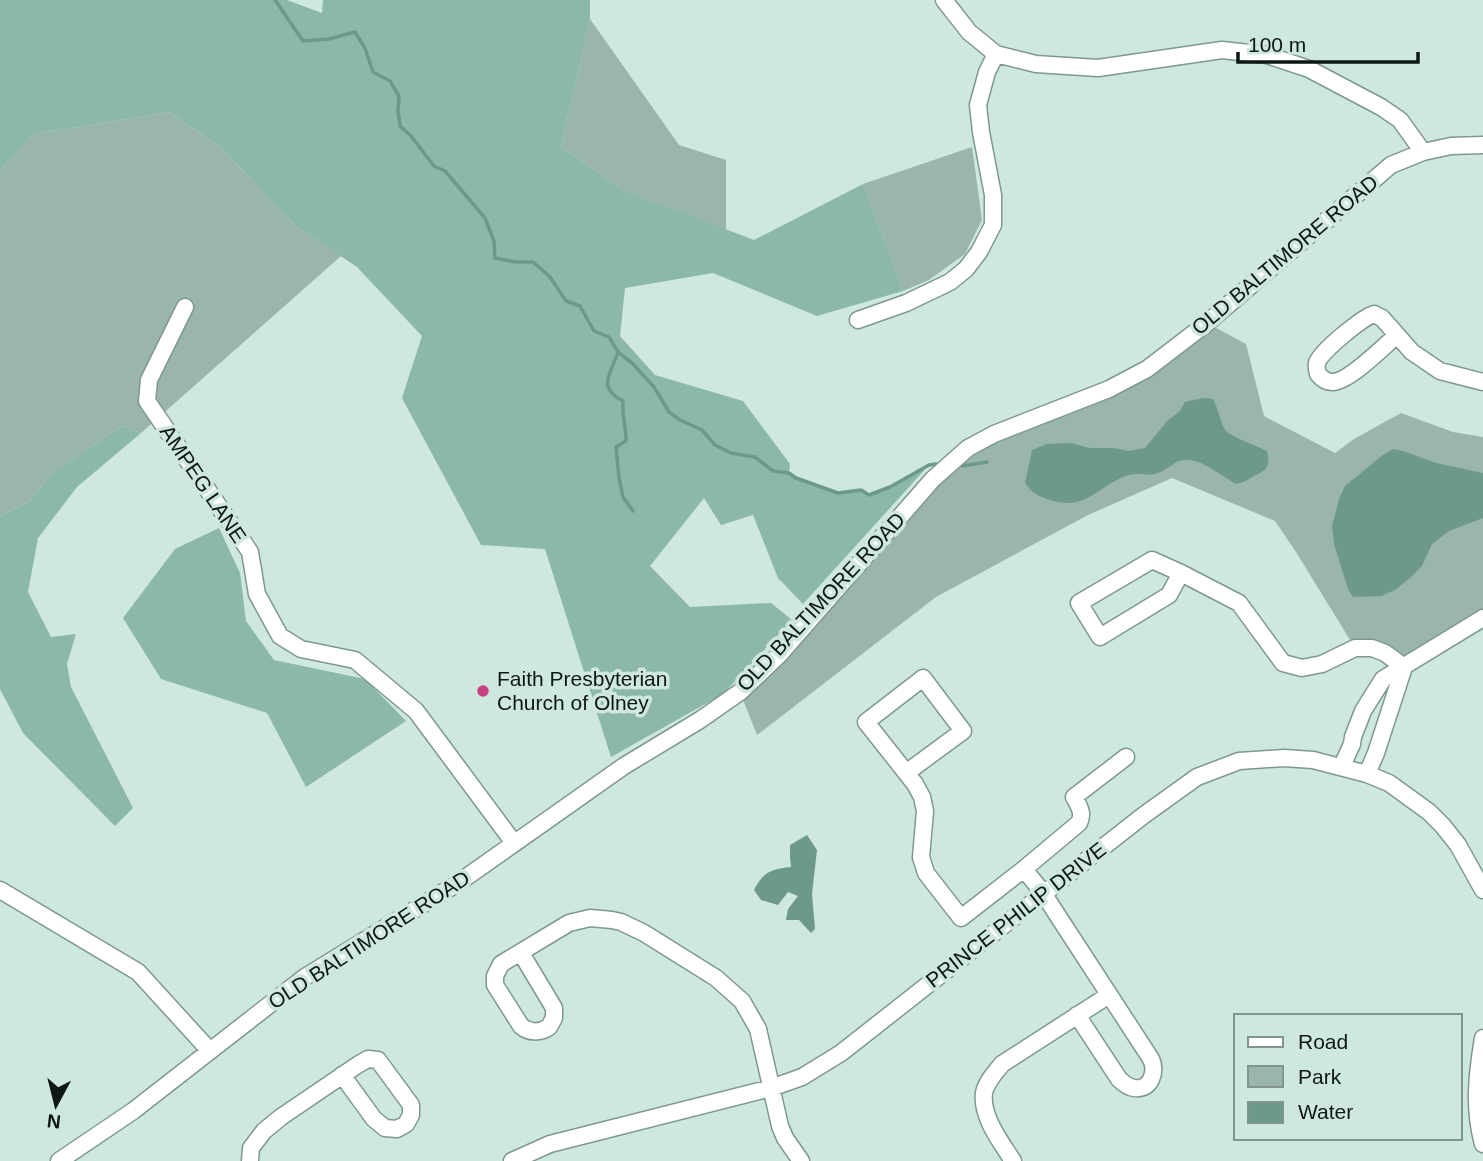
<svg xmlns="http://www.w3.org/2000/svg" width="1483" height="1161" font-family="Helvetica,sans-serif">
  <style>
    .green { fill: #9ab5ac }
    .forest { fill: #8bb8aa }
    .water { fill: #6d998b }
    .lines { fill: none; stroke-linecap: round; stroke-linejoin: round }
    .stream { stroke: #6d998b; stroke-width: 3.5 }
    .minor-casing { stroke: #7f988f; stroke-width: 19 }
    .minor { stroke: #fff; stroke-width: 16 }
    .poi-dot { fill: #c74285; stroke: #cee8df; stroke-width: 2.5 }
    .labels { text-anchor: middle; stroke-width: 7; stroke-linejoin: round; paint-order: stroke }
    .street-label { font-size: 21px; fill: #0d1714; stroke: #cee8df }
    .poi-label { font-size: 21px; fill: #0d1714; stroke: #cee8df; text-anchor: start }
  </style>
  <rect width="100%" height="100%" fill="#cee8df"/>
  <path class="green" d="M 590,19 L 679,145 L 726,160 L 726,230 L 623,190 L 561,147 Z
    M 169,112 L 218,145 L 296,226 L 341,256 L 141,433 L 122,426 L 52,473 L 30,501 L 0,516 L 0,170 L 34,134 Z
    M 972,147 L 982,220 L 965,254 L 929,280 L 903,291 L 863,184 Z
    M 1207,323 L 1246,344 L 1264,416 L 1335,453 L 1354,439 L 1401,413 L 1453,432 L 1483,437 L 1483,618 L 1404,667 L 1355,648 L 1296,552 L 1275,521 L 1172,478 L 1088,515 L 936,597 L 757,735 L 740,692 L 968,448 L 1109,389 Z"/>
  <path class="forest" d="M 0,0 L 287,0 L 322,13 L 323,0 L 590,0 L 590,19 L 561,147 L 623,190 L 754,240 L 863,184 L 903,291 L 817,316 L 713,273 L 625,288 L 620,336 L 655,375 L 743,401 L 790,464 L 789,473 L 796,478 L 838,493 L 861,490 L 869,495 L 890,487 L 929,465 L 803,604 L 778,578 L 753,515 L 721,525 L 704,498 L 650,566 L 690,607 L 771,603 L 792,620 L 723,694 L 611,757 L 545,549 L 481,545 L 402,398 L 422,336 L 357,267 L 296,226 L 218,145 L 169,112 L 34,134 L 0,170 Z
    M 122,426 L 141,433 L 77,487 L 38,538 L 28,592 L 51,637 L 76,634 L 67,664 L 71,687 L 133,808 L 115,826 L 23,733 L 0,689 L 0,516 L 30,501 L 52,473 Z
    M 219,528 L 240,573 L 246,621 L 274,660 L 365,679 L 406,721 L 306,787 L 267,713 L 161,679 L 123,618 L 175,549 Z"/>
  <path class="water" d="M 1203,398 L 1213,399 C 1218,407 1221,425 1226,431 C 1230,436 1259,447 1267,451 C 1271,469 1266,470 1252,477 C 1247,481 1243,482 1236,484 C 1221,476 1201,458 1184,460 C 1174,461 1165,472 1155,474 C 1143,476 1138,471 1123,477 C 1095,489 1085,511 1050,500 C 1038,496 1032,493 1025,483 L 1032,450 L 1047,444 L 1071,443 L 1090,448 L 1114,448 L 1129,451 L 1145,448 L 1168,420 L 1180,411 L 1185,402 Z
    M 1393,449 L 1403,451 L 1436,463 L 1483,473 L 1483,518 L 1449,531 L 1432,544 L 1422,566 L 1411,577 L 1395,590 L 1381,596 L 1353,597 L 1348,589 L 1334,544 L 1332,526 L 1339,499 L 1345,486 L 1384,454 Z
    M 807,835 L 817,850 L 812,894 L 815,929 L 811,933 L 799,920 L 786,920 L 788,909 L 798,896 L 788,892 L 778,905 L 761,900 L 754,890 C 763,872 771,869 791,867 L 790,858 L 790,845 Z"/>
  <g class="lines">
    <path class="stream" d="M 275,0 L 303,41 L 329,39 L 355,32 L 365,48 L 373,72 L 390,81 L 399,96 L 398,111 L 400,126 L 411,136 L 434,166 L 445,171 L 485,218 L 494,241 L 495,258 L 515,262 L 533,262 L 550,277 L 566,301 L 580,306 L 594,331 L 609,337 L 618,352 L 632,363 L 654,387 L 669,412 L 680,420 L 702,430 L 715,445 L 731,453 L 755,457 L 773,471 L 789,473 L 796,478 L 838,493 L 861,490 L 869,495 L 890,487 L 929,465 L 936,464
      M 618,352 C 611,374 596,387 623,401 C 622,415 626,427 626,441 L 616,447 L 619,478 L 623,497 L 633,511
      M 962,466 L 987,462"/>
    <g class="minor-casing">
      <path id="minor" d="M 944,0 L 969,32 L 996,54 L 1036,64 L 1098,68 L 1222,50 L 1267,55 L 1309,69 L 1381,107 L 1400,120 L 1423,152
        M 185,307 L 149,380 L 147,401 L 250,552 L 257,594 L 280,636 L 301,649 L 355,660 L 416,711 L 514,843
        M 858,320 L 906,303 L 950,282 L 966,269 L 979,252 L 993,225 L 993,195 L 981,132 L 978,105 L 987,72 L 996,54
        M 1397,335 C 1384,346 1348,383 1332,382 C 1326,382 1322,379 1318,374 C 1317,369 1316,367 1317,363 C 1321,351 1362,318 1374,314 L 1382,318 L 1412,352 L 1440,371 L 1483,382
        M 1181,573 L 1169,595 L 1100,637 L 1079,603 L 1152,560 L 1181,573 L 1239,603 L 1283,663 L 1302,668 L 1322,664 L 1355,648 L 1372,648 L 1385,653 L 1404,667
        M 1342,766 L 1352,744 L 1353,737 L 1363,711 L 1383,679 L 1483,618
        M 906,773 L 963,731 L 923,678 L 866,722 L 915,784 L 922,797 L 925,811 L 921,857 L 926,873 L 961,918 L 1024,869 L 1079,823 C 1084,813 1079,806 1074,797 L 1126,757
        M 1367,774 L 1376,753 L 1404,667
        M 1024,869 L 1043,893 L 1151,1059 C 1157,1071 1151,1091 1134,1088 C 1128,1087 1123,1083 1119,1079 L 1077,1015
        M 0,890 L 138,972 L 210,1051
        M 521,953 L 554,1008 L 554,1018 L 549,1027 C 540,1033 529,1033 521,1026 L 495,985 L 495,976 L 501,964 L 569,923 L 590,918 L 612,920 L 621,922 L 644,933 L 716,978 L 742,1001 L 758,1029 L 780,1126 L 785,1138 L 801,1161
        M 1483,1038 C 1477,1074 1473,1108 1483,1144
        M 59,1161 L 133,1111 L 305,977 L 458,883 L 624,766 L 700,720 L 740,692 L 779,655 L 933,479 L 968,448 L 994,434 L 1109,389 L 1147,369 L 1207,323 L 1391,165 L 1423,152 L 1451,146 L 1483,145
        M 250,1161 L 251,1148 L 264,1131 L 281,1117 L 359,1064 L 368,1059 L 378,1060 L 411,1105 L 411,1115 L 406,1124 L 397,1129 L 385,1128 L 374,1119 L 342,1075
        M 512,1161 L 550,1144 L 771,1088 L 802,1077 L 841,1053 L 1144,815 L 1197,777 L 1239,761 L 1284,758 L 1313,760 L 1367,774 L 1389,783 L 1429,812 L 1443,826 L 1458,845 L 1483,890
        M 1013,1161 C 1001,1142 981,1117 984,1093 C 986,1082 995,1073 1002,1064 L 1109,995"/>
    </g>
    <use href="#minor" class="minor"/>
  </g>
  <circle class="poi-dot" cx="483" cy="691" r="7"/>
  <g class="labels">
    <g class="street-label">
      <text transform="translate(1285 255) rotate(-40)" y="7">OLD BALTIMORE ROAD</text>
      <text transform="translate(203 484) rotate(56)" y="7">AMPEG LANE</text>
      <text transform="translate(821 602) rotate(-47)" y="7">OLD BALTIMORE ROAD</text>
      <text transform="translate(1016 915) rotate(-38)" y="7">PRINCE PHILIP DRIVE</text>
      <text transform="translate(369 940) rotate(-33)" y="7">OLD BALTIMORE ROAD</text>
    </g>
    <g class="poi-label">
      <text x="497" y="686">Faith Presbyterian<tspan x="497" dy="24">Church of Olney</tspan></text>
    </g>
  </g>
  <rect x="1234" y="1014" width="228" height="126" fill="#cee8df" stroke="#81948e" stroke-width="2"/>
  <rect x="1248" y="1037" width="35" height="10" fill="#ffffff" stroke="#81948e" stroke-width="2"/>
  <text x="1298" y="1049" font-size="21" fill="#0d1714">Road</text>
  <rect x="1248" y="1066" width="35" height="21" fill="#9ab5ac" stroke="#81948e" stroke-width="2"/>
  <text x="1298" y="1084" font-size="21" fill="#0d1714">Park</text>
  <rect x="1248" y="1102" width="35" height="21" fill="#6d998b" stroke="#81948e" stroke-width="2"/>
  <text x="1298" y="1119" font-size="21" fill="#0d1714">Water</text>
  <g transform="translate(56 1105) rotate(187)" stroke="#cee8df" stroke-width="5" paint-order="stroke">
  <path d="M0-5L12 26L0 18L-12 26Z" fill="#0d1714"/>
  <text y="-10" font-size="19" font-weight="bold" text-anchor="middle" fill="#0d1714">N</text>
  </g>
  <path d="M1238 52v10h180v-10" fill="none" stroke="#0d1714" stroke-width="3.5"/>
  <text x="1248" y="52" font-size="21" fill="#0d1714" stroke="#cee8df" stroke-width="5" paint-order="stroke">100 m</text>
</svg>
